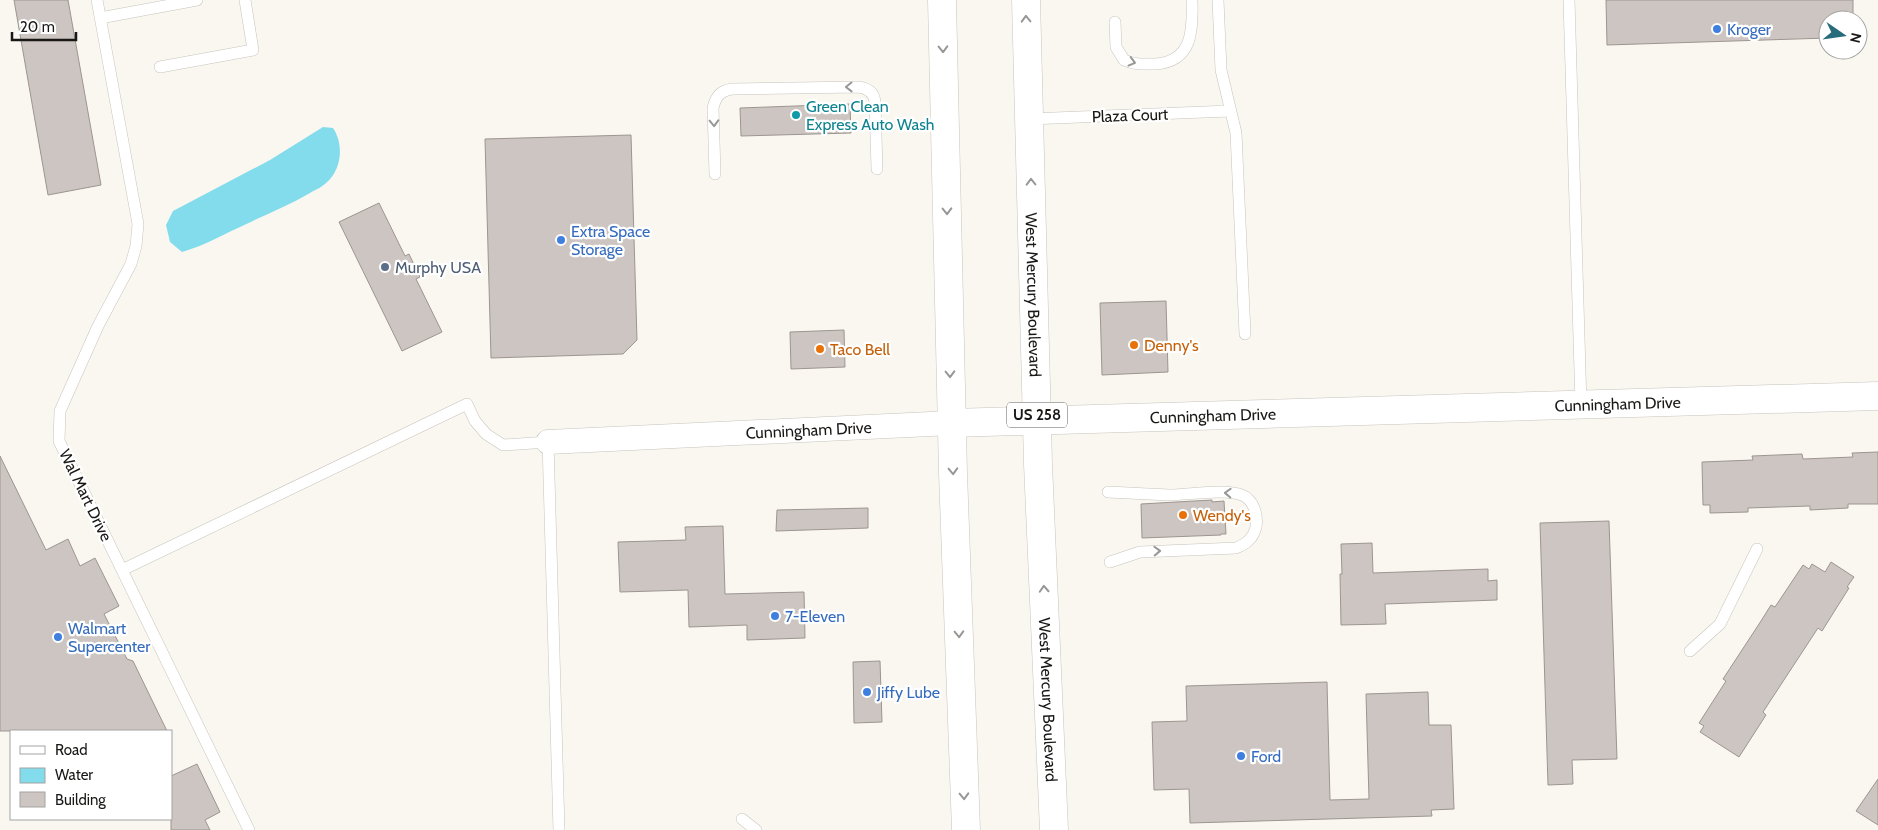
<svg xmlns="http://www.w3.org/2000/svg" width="1878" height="830" font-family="Cabin,sans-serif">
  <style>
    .water { fill: #82dcec }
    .building { fill: #cdc5c1; stroke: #9c9590 }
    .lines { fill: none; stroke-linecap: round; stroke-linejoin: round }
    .service-casing { stroke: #c6c4bc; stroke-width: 12 }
    .minor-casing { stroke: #c6c4bc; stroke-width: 25 }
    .secondary-casing { stroke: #c6c4bc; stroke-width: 29 }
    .primary-casing { stroke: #c6c4bc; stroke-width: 29 }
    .service { stroke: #fff; stroke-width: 11 }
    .minor { stroke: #fff; stroke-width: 24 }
    .secondary { stroke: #fff; stroke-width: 28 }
    .primary { stroke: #fff; stroke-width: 28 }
    .oneway { stroke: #989796 }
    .shop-dot { fill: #3f7fe0; stroke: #fff; stroke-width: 2 }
    .culture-dot { fill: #0f9aa8; stroke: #fff; stroke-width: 2 }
    .service-dot { fill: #5c6f8a; stroke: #fff; stroke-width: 2 }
    .food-dot { fill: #e8710a; stroke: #fff; stroke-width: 2 }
    .labels { text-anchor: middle; stroke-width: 4.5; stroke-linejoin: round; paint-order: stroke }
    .shield { fill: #fff; stroke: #5e5d5c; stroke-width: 1 }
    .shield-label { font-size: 15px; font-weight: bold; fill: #191816 }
    .shop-label { font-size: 16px; fill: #366cbe; stroke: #fff; text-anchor: start }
    .culture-label { font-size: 16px; fill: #0d838f; stroke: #fff; text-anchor: start }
    .street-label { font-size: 16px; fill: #191816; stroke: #fff }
    .service-label { font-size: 16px; fill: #4e5e75; stroke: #fff; text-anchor: start }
    .food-label { font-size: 16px; fill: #c56008; stroke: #fff; text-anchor: start }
  </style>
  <rect width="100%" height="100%" fill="#faf7f0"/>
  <path class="water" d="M 323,127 L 333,128 C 344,144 342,170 326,183 C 322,187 315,190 310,193 C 286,207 262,216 238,228 C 218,237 203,246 182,252 L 170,242 L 166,225 L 173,211 L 270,160 Z"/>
  <path class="building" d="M 14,0 L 68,0 L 101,185 L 48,195 Z
    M 1606,0 L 1853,0 L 1853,20 L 1828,20 L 1828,38 L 1607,45 Z
    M 850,104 L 851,133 L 741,136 L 740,108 Z
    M 631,135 L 637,340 L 623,354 L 491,358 L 485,139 Z
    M 379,203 L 405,256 L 409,254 L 420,277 L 416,279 L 442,332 L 402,351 L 339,222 Z
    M 1166,301 L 1168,372 L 1102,375 L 1100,303 Z
    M 844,330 L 845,367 L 791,369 L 790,332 Z
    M 1878,452 L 1878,504 L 1848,504 L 1848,508 L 1810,510 L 1810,506 L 1748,508 L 1748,512 L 1710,513 L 1710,505 L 1703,505 L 1702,462 L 1753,460 L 1752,456 L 1802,454 L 1803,459 L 1853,457 L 1852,453 Z
    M 0,456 L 46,550 L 68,539 L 80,566 L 95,558 L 119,606 L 104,614 L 127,659 L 133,661 L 167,731 L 0,731 Z
    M 1212,500 L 1212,502 L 1224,501 L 1226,534 L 1221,534 L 1221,535 L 1142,538 L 1141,504 Z
    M 868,508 L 868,528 L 776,531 L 777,510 Z
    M 1609,521 L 1617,759 L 1572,760 L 1573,784 L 1548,785 L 1540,523 Z
    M 723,526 L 725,594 L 804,592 L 805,638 L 747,640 L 747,625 L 689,627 L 688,590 L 620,592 L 618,542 L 686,540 L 685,527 Z
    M 1372,543 L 1373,573 L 1488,569 L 1488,581 L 1497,580 L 1497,600 L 1385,604 L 1386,624 L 1341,625 L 1340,574 L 1342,574 L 1341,544 Z
    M 1831,562 L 1854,577 L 1847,587 L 1849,588 L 1822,631 L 1818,628 L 1763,712 L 1766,715 L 1739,757 L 1700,732 L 1704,726 L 1699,723 L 1726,681 L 1723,679 L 1761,621 L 1771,605 L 1775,607 L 1803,565 L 1809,569 L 1812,564 L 1825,572 Z
    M 880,661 L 882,722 L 854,723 L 853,662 Z
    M 1327,682 L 1330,800 L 1369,799 L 1366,694 L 1428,692 L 1429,725 L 1451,725 L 1454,809 L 1431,810 L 1432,816 L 1190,823 L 1189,789 L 1154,790 L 1152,722 L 1187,721 L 1186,686 Z
    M 197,764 L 220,812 L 205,820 L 210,830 L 171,830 L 171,776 Z
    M 1878,779 L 1878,825 L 1856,811 Z"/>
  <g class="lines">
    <g class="service-casing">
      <path id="service" d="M 97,0 L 138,224 L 136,246 L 131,264 L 98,326 L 60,411 L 59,441 L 249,830
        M 1218,0 L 1221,70 L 1236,133 L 1245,334
        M 1569,0 L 1581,405
        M 100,18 L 197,0
        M 1115,22 L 1116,47 L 1124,60 C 1135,65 1144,64 1155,64 C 1193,62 1193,29 1192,0
        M 160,67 L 253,50 L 245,0
        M 1029,119 L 1230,111
        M 715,174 L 713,108 C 716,96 720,91 732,89 L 858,87 C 867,88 874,92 875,102 L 877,169
        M 1108,492 C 1128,493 1149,494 1169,495 C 1188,495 1225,488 1242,495 C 1254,500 1258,515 1256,527 C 1253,539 1246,544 1236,548 L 1140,552 L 1110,562
        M 122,570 L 467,404 L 475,421 L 486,434 L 503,445 L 548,442 L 559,830
        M 1690,651 L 1720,624 L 1757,549
        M 742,819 L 756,830"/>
    </g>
    <g class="minor-casing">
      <g id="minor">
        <path id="s1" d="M 548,442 L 952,423"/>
      </g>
    </g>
    <g class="secondary-casing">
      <g id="secondary">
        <path id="s2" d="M 952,423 L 1878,396"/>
      </g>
    </g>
    <g class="primary-casing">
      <g id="primary">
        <path d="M 942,0 L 953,473 L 966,830"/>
        <path id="s3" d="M 1026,0 L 1038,464 L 1054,830"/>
      </g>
    </g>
    <use href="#service" class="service"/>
    <use href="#minor" class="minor"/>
    <use href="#secondary" class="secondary"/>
    <use href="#primary" class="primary"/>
  </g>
  <defs><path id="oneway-chevron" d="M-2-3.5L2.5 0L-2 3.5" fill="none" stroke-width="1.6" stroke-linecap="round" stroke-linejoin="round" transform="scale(1.25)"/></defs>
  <g class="oneway">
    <use href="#oneway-chevron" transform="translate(1026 19) rotate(-92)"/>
    <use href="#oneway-chevron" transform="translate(943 49) rotate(89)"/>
    <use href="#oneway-chevron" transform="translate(1132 62) rotate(15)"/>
    <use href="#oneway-chevron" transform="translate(849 87) rotate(179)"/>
    <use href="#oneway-chevron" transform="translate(714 123) rotate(88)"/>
    <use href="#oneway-chevron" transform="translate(1031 182) rotate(-91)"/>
    <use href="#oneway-chevron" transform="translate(947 211) rotate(89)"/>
    <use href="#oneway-chevron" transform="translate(950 374) rotate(89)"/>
    <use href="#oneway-chevron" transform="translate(953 471) rotate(88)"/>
    <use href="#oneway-chevron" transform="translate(1228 493) rotate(-178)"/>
    <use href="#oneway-chevron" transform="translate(1157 551) rotate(-2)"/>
    <use href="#oneway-chevron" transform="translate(1044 589) rotate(-93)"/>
    <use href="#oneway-chevron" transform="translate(959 634) rotate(88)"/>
    <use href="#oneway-chevron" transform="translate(964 796) rotate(88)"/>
  </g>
  <g class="shop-dot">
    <circle cx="1717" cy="29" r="5"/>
    <circle cx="561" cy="240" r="5"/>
    <circle cx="775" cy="616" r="5"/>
    <circle cx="58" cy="637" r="5"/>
    <circle cx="867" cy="692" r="5"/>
    <circle cx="1241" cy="756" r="5"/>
  </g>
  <circle class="culture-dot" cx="796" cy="115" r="5"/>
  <circle class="service-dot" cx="385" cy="267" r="5"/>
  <g class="food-dot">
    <circle cx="1134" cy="345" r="5"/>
    <circle cx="820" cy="349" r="5"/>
    <circle cx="1183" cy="515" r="5"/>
  </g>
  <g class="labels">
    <rect class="shield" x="1007" y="402.5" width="60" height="25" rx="4"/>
    <g class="shield-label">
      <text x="1037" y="420">US 258</text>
    </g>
    <g class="shop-label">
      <text x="1727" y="35">Kroger</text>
      <text x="571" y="237">Extra Space<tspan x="571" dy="18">Storage</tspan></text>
      <text x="785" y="622">7-Eleven</text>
      <text x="68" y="634">Walmart<tspan x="68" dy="18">Supercenter</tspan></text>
      <text x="877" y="698">Jiffy Lube</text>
      <text x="1251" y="762">Ford</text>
    </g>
    <g class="culture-label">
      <text x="806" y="112">Green Clean<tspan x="806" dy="18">Express Auto Wash</tspan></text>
    </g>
    <g class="street-label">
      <text transform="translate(1130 115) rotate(-2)" y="6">Plaza Court</text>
      <text dy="6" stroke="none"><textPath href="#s3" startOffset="295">West Mercury Boulevard</textPath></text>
      <text dy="6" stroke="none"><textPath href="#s2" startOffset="666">Cunningham Drive</textPath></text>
      <text dy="6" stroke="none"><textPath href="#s2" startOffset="261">Cunningham Drive</textPath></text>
      <text dy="6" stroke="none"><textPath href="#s1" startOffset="261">Cunningham Drive</textPath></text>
      <text transform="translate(86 495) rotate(64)" y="6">Wal Mart Drive</text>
      <text dy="6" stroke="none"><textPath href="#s3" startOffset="700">West Mercury Boulevard</textPath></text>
    </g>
    <g class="service-label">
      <text x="395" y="273">Murphy USA</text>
    </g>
    <g class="food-label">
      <text x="1144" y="351">Denny's</text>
      <text x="830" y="355">Taco Bell</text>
      <text x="1193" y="521">Wendy's</text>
    </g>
  </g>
  <rect x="10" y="730" width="162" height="90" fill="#ffffff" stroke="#a3a3a2"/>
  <rect x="20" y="746" width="25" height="8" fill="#ffffff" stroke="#a3a3a2"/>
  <text x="55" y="755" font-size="15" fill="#191816">Road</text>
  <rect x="20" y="768" width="25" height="15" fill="#82dcec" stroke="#a3a3a2"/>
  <text x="55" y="780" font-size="15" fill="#191816">Water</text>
  <rect x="20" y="792" width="25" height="15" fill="#cdc5c1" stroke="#a3a3a2"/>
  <text x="55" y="805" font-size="15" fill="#191816">Building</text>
  <g transform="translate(1843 35) rotate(103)"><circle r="24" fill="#ffffff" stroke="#a3a3a2"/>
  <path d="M0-4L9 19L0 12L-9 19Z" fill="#266c7a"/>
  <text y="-8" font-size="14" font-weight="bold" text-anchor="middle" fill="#191816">N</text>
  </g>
  <path d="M12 32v8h64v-8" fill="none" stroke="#191816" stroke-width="2.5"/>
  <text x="20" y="32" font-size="15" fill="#191816" stroke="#ffffff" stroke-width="4" paint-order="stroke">20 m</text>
</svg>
